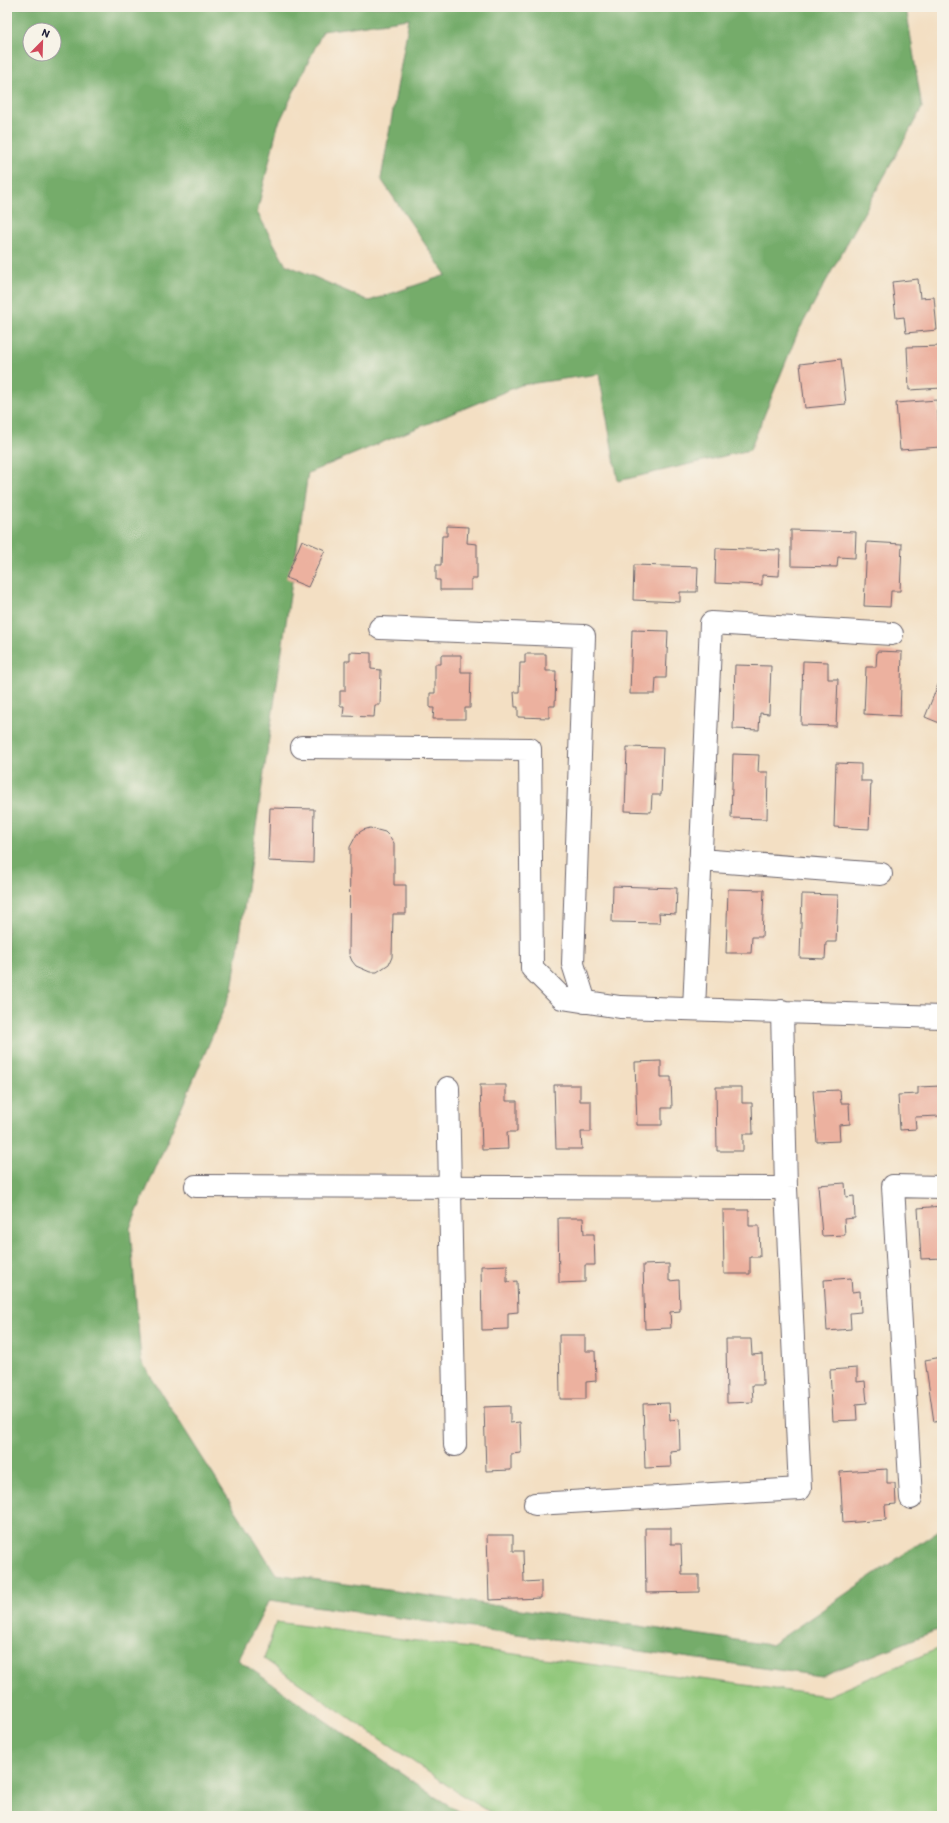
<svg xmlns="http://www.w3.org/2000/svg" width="949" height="1823" font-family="Itim,sans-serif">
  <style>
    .green { fill: #92c87b; stroke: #5a755b }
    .forest { fill: #75ac6b; stroke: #4c6753; fill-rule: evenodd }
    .building { fill: #ecb19f }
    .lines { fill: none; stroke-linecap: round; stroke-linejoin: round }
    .street-casing { stroke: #6b646b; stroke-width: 24 }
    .street { stroke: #fff; stroke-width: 22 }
  </style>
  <rect width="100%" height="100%" fill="#f7f3e8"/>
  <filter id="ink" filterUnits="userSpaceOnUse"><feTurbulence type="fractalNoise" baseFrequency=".025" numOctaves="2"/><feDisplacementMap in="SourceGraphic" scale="8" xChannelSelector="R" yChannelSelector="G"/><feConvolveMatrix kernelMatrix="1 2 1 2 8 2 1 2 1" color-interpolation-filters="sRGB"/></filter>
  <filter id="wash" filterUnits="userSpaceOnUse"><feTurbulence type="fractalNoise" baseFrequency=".012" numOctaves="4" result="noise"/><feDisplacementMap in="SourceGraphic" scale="16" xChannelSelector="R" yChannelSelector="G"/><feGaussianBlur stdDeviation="0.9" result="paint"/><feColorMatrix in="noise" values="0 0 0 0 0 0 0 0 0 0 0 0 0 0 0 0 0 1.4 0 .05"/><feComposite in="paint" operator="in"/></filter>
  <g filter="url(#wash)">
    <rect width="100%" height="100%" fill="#f3dfc3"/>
    <path class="green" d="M 276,1622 L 827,1696 L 942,1647 L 942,1809 L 935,1816 L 497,1816 L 460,1794 L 264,1659 Z"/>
    <path class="forest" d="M 7,7 L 906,7 L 922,108 L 798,332 L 750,450 L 618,481 L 599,374 L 521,385 L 308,473 L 232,990 L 130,1228 L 141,1361 L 276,1574 L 771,1645 L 942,1528 L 942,1628 L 821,1676 L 269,1600 L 238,1660 L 432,1795 L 467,1816 L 7,1816 ZM 409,19 L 381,179 L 446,275 L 369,301 L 285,264 L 257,212 L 278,125 L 323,31 ZM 30,30 L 54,30 L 54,54 L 30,54 Z"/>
    <g id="blocks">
      <path class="building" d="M 918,279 L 920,298 L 934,297 L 937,330 L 906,333 L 904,317 L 896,318 L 892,282 Z
        M 942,346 L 942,388 L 909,390 L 907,347 Z
        M 841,359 L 846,404 L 805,408 L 800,364 Z
        M 937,400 L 940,447 L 900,450 L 896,403 Z
        M 447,526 L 468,527 L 467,543 L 477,544 L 477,579 L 471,579 L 471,590 L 440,590 L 440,580 L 436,580 L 436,565 L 441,565 L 442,536 L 447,536 Z
        M 791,530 L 856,532 L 855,558 L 838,557 L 837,567 L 791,566 Z
        M 302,540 L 325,550 L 308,587 L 286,578 Z
        M 867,542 L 902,544 L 900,591 L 891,591 L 890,607 L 864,606 Z
        M 716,548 L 780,550 L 779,576 L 762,575 L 762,585 L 715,583 Z
        M 634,565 L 698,567 L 697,592 L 680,592 L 680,602 L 633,600 Z
        M 632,630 L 668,631 L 666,678 L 656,678 L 655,694 L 630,694 Z
        M 877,651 L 902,652 L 900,716 L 864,714 L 866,667 L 876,667 Z
        M 350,652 L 371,653 L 371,669 L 381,670 L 380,705 L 375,705 L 374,717 L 343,716 L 344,706 L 340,706 L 340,691 L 345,691 L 345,661 L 350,661 Z
        M 525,654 L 546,654 L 546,671 L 556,671 L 555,706 L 549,706 L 549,718 L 518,717 L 518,707 L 515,707 L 514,692 L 519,692 L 520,663 L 525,663 Z
        M 441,655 L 461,655 L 461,672 L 471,672 L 470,708 L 465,708 L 465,719 L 433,719 L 434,708 L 430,708 L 430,693 L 435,693 L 435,664 L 441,664 Z
        M 803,661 L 828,662 L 828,679 L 838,679 L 836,726 L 801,725 Z
        M 735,665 L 771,666 L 769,714 L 760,713 L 759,730 L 733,729 Z
        M 942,675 L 942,724 L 925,717 Z
        M 627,747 L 663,748 L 661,795 L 652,795 L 651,812 L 625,811 Z
        M 733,754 L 759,755 L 758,772 L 768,772 L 767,819 L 731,818 Z
        M 836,763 L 861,764 L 861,781 L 871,781 L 869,829 L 834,827 Z
        M 270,808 L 314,809 L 313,863 L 268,861 Z
        M 370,828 L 385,832 L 390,837 L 394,843 L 394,885 L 406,885 L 406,914 L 393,914 L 392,957 L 389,964 L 377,972 L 370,972 L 356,966 L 352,961 L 349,954 L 350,847 L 357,834 L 363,830 Z
        M 613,886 L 677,888 L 676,914 L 659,913 L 660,923 L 612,922 Z
        M 728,889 L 764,890 L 762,937 L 752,937 L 751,953 L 726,953 Z
        M 802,894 L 838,895 L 836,942 L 826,942 L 825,959 L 800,958 Z
        M 661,1061 L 661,1077 L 671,1077 L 672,1108 L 662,1108 L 662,1125 L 637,1125 L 635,1062 Z
        M 480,1085 L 506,1085 L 506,1101 L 517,1101 L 517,1132 L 507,1132 L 508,1149 L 482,1150 Z
        M 554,1085 L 580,1085 L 580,1101 L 591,1101 L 591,1132 L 581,1132 L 582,1149 L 556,1149 Z
        M 941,1086 L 942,1135 L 940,1116 L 915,1117 L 916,1129 L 900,1130 L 898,1095 L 918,1094 L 918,1087 Z
        M 716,1087 L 742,1087 L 742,1103 L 752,1103 L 753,1134 L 743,1134 L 743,1151 L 717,1151 Z
        M 840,1090 L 841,1103 L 849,1103 L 850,1124 L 839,1125 L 840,1141 L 817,1142 L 813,1091 Z
        M 845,1183 L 846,1197 L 854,1196 L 855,1218 L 844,1219 L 845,1235 L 822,1236 L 818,1185 Z
        M 942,1206 L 942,1258 L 921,1259 L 918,1208 Z
        M 723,1210 L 749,1210 L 749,1226 L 759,1226 L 760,1257 L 750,1257 L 750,1274 L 724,1274 Z
        M 558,1218 L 583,1218 L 584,1234 L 594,1234 L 595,1265 L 585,1265 L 585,1282 L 559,1283 Z
        M 669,1264 L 669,1281 L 679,1280 L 680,1311 L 670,1312 L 671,1328 L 645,1329 L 643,1265 Z
        M 507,1265 L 507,1282 L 517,1281 L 518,1312 L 508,1313 L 508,1329 L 482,1330 L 481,1266 Z
        M 851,1278 L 852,1292 L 860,1291 L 861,1312 L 850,1313 L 851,1329 L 827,1331 L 824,1280 Z
        M 559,1335 L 585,1335 L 585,1351 L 595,1351 L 596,1381 L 586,1382 L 586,1399 L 560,1399 Z
        M 726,1339 L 751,1339 L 752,1355 L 762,1354 L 763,1385 L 752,1385 L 753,1402 L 727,1403 Z
        M 942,1357 L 942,1421 L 934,1422 L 925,1360 Z
        M 857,1368 L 857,1382 L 865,1381 L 867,1403 L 856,1404 L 857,1420 L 833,1421 L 830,1370 Z
        M 669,1403 L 670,1420 L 679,1419 L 680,1450 L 670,1451 L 671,1467 L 645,1468 L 643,1404 Z
        M 510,1406 L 510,1423 L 520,1422 L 521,1453 L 511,1454 L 511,1470 L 486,1471 L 484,1407 Z
        M 887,1469 L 887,1483 L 895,1483 L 896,1504 L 885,1505 L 886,1520 L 843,1523 L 840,1472 Z
        M 645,1528 L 671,1528 L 671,1544 L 681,1544 L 682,1575 L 699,1575 L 699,1592 L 646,1593 Z
        M 487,1535 L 513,1535 L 513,1551 L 523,1551 L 524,1582 L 541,1581 L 541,1598 L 489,1600 Z"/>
    </g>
  </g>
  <g filter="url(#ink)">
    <use href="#blocks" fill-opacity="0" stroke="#6b646b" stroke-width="1"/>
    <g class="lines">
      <g class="street-casing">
        <path id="street" d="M 380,628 L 584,636 L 573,964 L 585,1002
          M 302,747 L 530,749 L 532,968 L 562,998 L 620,1007 L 942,1017
          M 700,860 L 881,874
          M 694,1009 L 711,623 L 892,634
          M 448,1088 L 455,1445
          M 196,1186 L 786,1188
          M 911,1498 L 893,1186 L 942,1187
          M 535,1504 L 800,1489 L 786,1188 L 782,1011"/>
      </g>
      <use href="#street" class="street"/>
    </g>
  </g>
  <rect width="949" height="1823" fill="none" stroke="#f7f3e8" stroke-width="24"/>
  <g transform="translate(42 42) rotate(23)"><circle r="19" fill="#f7f3e8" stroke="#a29fa3"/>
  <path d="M0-3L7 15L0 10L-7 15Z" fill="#d1495b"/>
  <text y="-6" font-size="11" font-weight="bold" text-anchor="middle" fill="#22223b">N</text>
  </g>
</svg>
